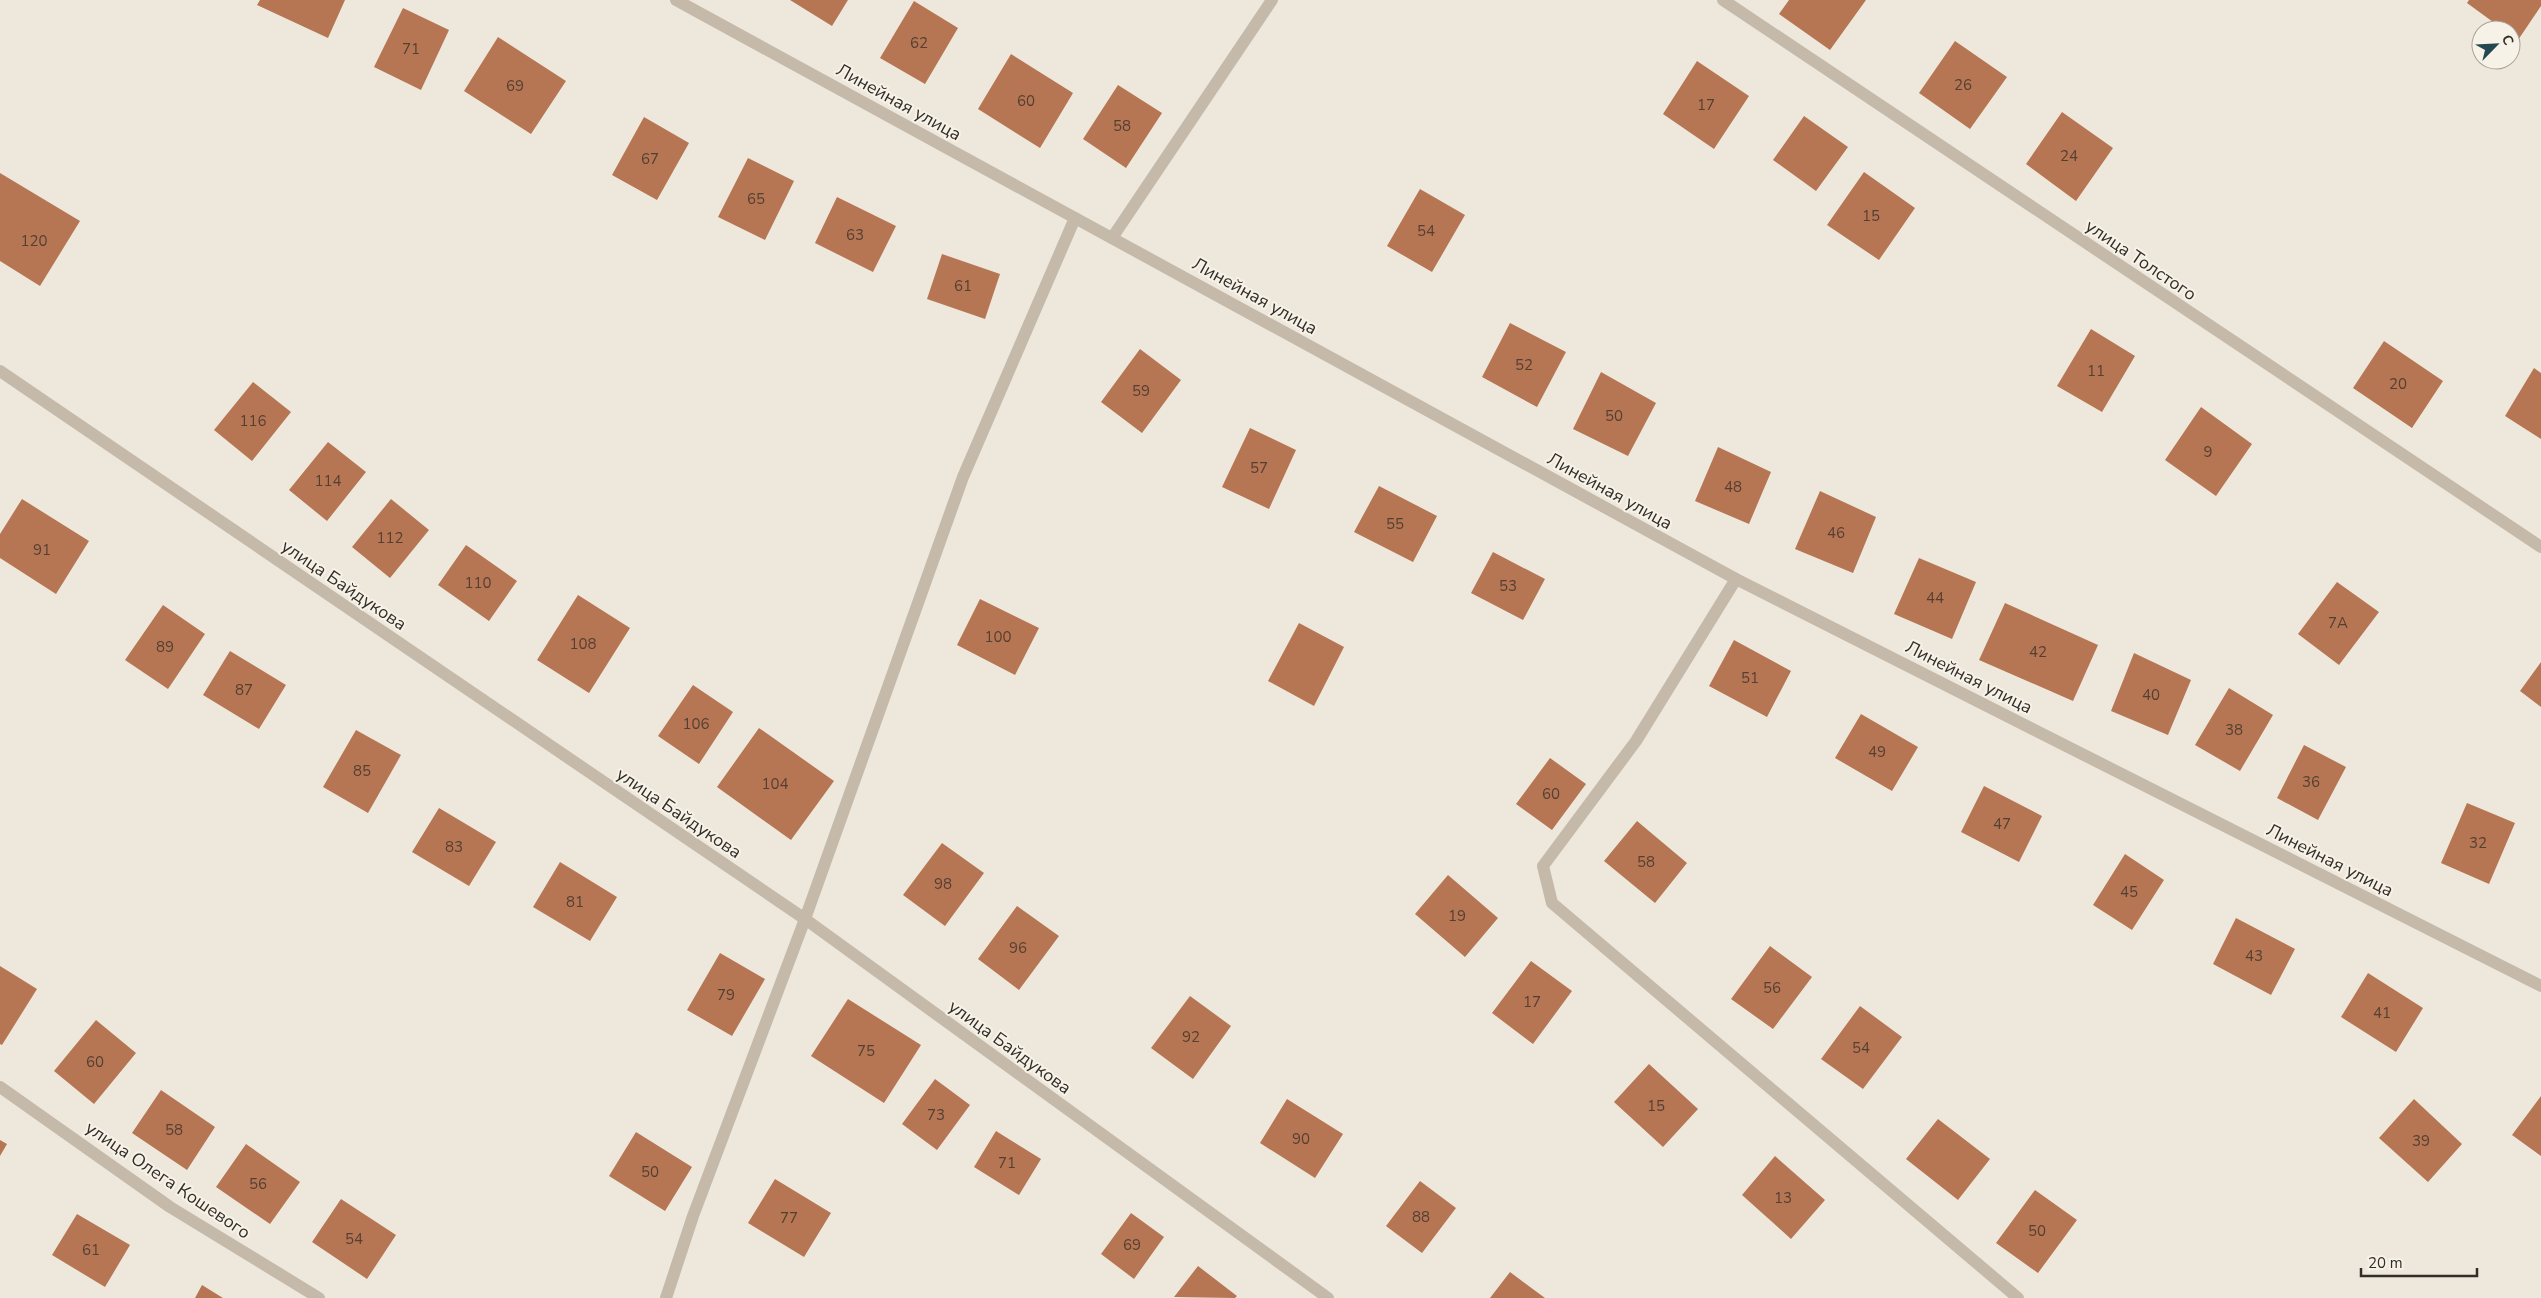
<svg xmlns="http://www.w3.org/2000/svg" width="2541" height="1298" font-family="'Nunito Sans',sans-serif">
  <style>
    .building { fill: #b67653 }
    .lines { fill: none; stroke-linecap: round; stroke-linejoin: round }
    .minor { stroke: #c5b9aa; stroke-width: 12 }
    .tertiary { stroke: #c5b9aa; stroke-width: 12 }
    .labels { text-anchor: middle; stroke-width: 4; stroke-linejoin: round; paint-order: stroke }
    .number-label { font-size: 15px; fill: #543f33 }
    .street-label { font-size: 18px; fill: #332d28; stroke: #f7f2e8 }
  </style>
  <rect width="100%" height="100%" fill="#eee8dc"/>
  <path class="building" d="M 260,0 L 345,0 L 328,38 L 257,5 Z
    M 790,0 L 848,0 L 832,26 Z
    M 1789,0 L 1866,0 L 1830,50 L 1779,14 Z
    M 2469,0 L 2541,0 L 2541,6 L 2518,40 L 2511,35 L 2511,30 L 2504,30 L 2467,3 Z
    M 914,1 L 958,28 L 925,84 L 880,58 Z
    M 403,8 L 449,30 L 421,90 L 374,67 Z
    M 498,37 L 566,81 L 531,134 L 464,91 Z
    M 1955,41 L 2007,77 L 1970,129 L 1919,93 Z
    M 1011,54 L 1073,93 L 1040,148 L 978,109 Z
    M 1697,61 L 1749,96 L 1714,149 L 1663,114 Z
    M 1118,85 L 1162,113 L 1126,168 L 1083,139 Z
    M 2062,112 L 2113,148 L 2076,201 L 2026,164 Z
    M 1804,116 L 1848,147 L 1816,191 L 1773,160 Z
    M 644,117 L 689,143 L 657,200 L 612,175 Z
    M 748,158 L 794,181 L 765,240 L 718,217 Z
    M 1864,172 L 1915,208 L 1879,260 L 1827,225 Z
    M 0,173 L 80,221 L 40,286 L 0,261 Z
    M 1420,189 L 1465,215 L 1432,272 L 1387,246 Z
    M 837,197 L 896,226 L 873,272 L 815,243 Z
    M 942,254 L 1000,274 L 985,319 L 927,299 Z
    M 1510,323 L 1566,352 L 1537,407 L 1482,377 Z
    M 2091,329 L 2135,356 L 2102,412 L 2057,386 Z
    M 2384,341 L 2443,381 L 2412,428 L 2353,388 Z
    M 1140,349 L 1181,380 L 1142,433 L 1101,402 Z
    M 2534,368 L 2541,373 L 2541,439 L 2505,416 Z
    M 1601,372 L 1656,403 L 1628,456 L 1573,429 Z
    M 253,382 L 291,412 L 252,461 L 214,430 Z
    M 2201,407 L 2252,444 L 2216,496 L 2165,460 Z
    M 1250,428 L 1296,450 L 1269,509 L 1222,487 Z
    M 328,442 L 366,472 L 327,521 L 289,490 Z
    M 1718,447 L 1771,472 L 1749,524 L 1695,501 Z
    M 1379,486 L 1437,516 L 1413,562 L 1354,532 Z
    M 1820,491 L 1876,517 L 1853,573 L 1795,549 Z
    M 22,499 L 89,541 L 56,594 L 0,558 L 0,534 Z
    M 391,499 L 429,530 L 390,578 L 352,547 Z
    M 466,545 L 517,581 L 489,621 L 438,585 Z
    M 1493,552 L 1545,579 L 1523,620 L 1471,593 Z
    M 1919,558 L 1976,582 L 1952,639 L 1894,614 Z
    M 2337,582 L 2379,612 L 2339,665 L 2298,634 Z
    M 578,595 L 630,628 L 589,693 L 537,660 Z
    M 980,599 L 1039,628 L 1015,675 L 957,645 Z
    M 2005,603 L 2098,645 L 2073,701 L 1979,660 Z
    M 163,605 L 205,634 L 168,689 L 125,660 Z
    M 1299,623 L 1344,647 L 1314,706 L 1268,681 Z
    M 1734,640 L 1791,671 L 1767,717 L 1709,686 Z
    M 230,651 L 286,685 L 259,729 L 203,695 Z
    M 2134,653 L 2191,680 L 2168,735 L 2111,711 Z
    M 2541,662 L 2541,707 L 2520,691 Z
    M 693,685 L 733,712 L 699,764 L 658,736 Z
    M 2229,688 L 2273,715 L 2240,771 L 2195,745 Z
    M 1861,714 L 1918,747 L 1892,791 L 1835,758 Z
    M 759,728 L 834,781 L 791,840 L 717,787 Z
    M 356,730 L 401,755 L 368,813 L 323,787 Z
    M 2304,745 L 2346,767 L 2318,820 L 2277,798 Z
    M 1550,758 L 1586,784 L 1552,830 L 1516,804 Z
    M 1984,786 L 2042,816 L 2019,862 L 1961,832 Z
    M 2467,803 L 2515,823 L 2489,884 L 2441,863 Z
    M 439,808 L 496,842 L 469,886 L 412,852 Z
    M 1637,821 L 1687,863 L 1655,903 L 1604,861 Z
    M 942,843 L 984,873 L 945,926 L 903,895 Z
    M 2125,854 L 2164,880 L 2132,930 L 2093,905 Z
    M 560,862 L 617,897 L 590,941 L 533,907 Z
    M 1448,875 L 1498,918 L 1465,957 L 1415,914 Z
    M 1017,906 L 1059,936 L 1019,990 L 978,959 Z
    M 2236,918 L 2295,949 L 2271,995 L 2213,964 Z
    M 1770,946 L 1812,977 L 1773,1029 L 1731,999 Z
    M 720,953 L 765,979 L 732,1036 L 687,1010 Z
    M 1531,961 L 1572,991 L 1533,1044 L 1492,1013 Z
    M 0,966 L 37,989 L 2,1045 L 0,1044 Z
    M 2368,973 L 2423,1008 L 2396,1052 L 2341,1017 Z
    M 1190,996 L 1231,1026 L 1193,1079 L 1151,1048 Z
    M 848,999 L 921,1045 L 884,1103 L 811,1056 Z
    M 1860,1006 L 1902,1037 L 1863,1089 L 1821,1059 Z
    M 96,1020 L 136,1053 L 94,1104 L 54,1071 Z
    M 1649,1064 L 1698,1109 L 1663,1147 L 1614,1102 Z
    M 935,1079 L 970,1105 L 937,1150 L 902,1124 Z
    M 161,1090 L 215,1127 L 187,1170 L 132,1133 Z
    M 2541,1096 L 2541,1156 L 2512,1135 Z
    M 1287,1099 L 1343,1134 L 1315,1178 L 1260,1143 Z
    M 2414,1099 L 2462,1144 L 2428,1182 L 2379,1138 Z
    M 1938,1119 L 1990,1159 L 1958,1200 L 1906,1159 Z
    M 996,1131 L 1041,1159 L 1019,1195 L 974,1167 Z
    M 636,1132 L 692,1167 L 665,1211 L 609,1176 Z
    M 0,1140 L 7,1144 L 0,1156 Z
    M 246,1144 L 300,1182 L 270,1224 L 216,1187 Z
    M 1775,1156 L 1825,1200 L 1791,1239 L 1742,1195 Z
    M 775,1179 L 831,1213 L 804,1257 L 748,1223 Z
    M 1420,1181 L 1456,1208 L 1422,1253 L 1386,1226 Z
    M 2035,1190 L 2077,1220 L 2038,1273 L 1996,1243 Z
    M 341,1199 L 396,1235 L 367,1279 L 312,1242 Z
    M 1131,1213 L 1164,1237 L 1134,1279 L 1101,1254 Z
    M 77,1214 L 130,1245 L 105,1287 L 52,1255 Z
    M 1198,1266 L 1237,1296 L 1235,1298 L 1174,1297 Z
    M 1510,1272 L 1545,1298 L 1490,1298 Z
    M 202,1285 L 223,1298 L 195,1298 Z"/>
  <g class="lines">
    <path class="minor" d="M 1723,0 L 2541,547
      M 1112,238 L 1272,0
      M 0,371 L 805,919 L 1328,1298
      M 1736,579 L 1636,741 L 1543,866 L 1552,903 L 2018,1298
      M 0,1087 L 170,1207 L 319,1298
      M 666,1298 L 693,1216 L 805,919 L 963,477 L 1075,218"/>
    <path class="tertiary" d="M 676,0 L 1736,579 L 2541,986"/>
  </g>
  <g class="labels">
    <g class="number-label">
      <text x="919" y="48">62</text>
      <text x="411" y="54">71</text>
      <text x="1963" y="90">26</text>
      <text x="515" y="91">69</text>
      <text x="1026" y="106">60</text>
      <text x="1706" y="110">17</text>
      <text x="1122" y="131">58</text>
      <text x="2069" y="161">24</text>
      <text x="650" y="164">67</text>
      <text x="756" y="204">65</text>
      <text x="1871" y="221">15</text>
      <text x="1426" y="236">54</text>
      <text x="855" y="240">63</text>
      <text x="34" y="246">120</text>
      <text x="963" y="291">61</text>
      <text x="1524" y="370">52</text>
      <text x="2096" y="376">11</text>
      <text x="2398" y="389">20</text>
      <text x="1141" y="396">59</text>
      <text x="1614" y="421">50</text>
      <text x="253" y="426">116</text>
      <text x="2208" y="457">9</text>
      <text x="1259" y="473">57</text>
      <text x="328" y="486">114</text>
      <text x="1733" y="492">48</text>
      <text x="1395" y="529">55</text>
      <text x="1836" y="538">46</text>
      <text x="390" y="543">112</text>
      <text x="42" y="555">91</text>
      <text x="478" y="588">110</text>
      <text x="1508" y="591">53</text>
      <text x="1935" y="603">44</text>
      <text x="2338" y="628">7А</text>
      <text x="998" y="642">100</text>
      <text x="583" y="649">108</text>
      <text x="165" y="652">89</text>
      <text x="2038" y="657">42</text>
      <text x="1750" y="683">51</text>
      <text x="244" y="695">87</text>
      <text x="2151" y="700">40</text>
      <text x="696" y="729">106</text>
      <text x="2234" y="735">38</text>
      <text x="1877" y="757">49</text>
      <text x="362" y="776">85</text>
      <text x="2311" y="787">36</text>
      <text x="775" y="789">104</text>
      <text x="1551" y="799">60</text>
      <text x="2002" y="829">47</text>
      <text x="2478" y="848">32</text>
      <text x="454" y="852">83</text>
      <text x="1646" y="867">58</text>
      <text x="943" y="889">98</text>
      <text x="2129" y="897">45</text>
      <text x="575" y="907">81</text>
      <text x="1457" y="921">19</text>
      <text x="1018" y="953">96</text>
      <text x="2254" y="961">43</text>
      <text x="1772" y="993">56</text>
      <text x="726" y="1000">79</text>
      <text x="1532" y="1007">17</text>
      <text x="2382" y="1018">41</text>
      <text x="1191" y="1042">92</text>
      <text x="1861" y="1053">54</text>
      <text x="866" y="1056">75</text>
      <text x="95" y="1067">60</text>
      <text x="1656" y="1111">15</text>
      <text x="936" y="1120">73</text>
      <text x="174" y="1135">58</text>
      <text x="1301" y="1144">90</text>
      <text x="2421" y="1146">39</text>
      <text x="1007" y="1168">71</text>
      <text x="650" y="1177">50</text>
      <text x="258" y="1189">56</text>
      <text x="1783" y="1203">13</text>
      <text x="1421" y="1222">88</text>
      <text x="789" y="1223">77</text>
      <text x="2037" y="1236">50</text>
      <text x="354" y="1244">54</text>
      <text x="1132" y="1250">69</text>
      <text x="91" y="1255">61</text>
    </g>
    <g class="street-label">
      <text transform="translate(899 102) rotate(29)" y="6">Линейная улица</text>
      <text transform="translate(2141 260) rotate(34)" y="6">улица Толстого</text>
      <text transform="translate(1255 296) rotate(29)" y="6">Линейная улица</text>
      <text transform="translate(1610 491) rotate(29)" y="6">Линейная улица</text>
      <text transform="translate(344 585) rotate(34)" y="6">улица Байдукова</text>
      <text transform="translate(1969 677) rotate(27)" y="6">Линейная улица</text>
      <text transform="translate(679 813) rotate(34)" y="6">улица Байдукова</text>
      <text transform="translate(2330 860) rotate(27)" y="6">Линейная улица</text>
      <text transform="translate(1010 1047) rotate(36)" y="6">улица Байдукова</text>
      <text transform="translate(168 1180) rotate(34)" y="6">улица Олега Кошевого</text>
    </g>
  </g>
  <g transform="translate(2496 45) rotate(66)"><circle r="24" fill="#f7f2e8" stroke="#a9a39b"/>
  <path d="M0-4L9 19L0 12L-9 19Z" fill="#23484f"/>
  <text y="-8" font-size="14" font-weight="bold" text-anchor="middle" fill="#332d28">С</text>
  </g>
  <path d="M2361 1268v8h116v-8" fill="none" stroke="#332d28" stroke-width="2.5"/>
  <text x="2368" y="1268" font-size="15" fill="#332d28" stroke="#f7f2e8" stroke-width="4" paint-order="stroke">20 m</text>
</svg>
